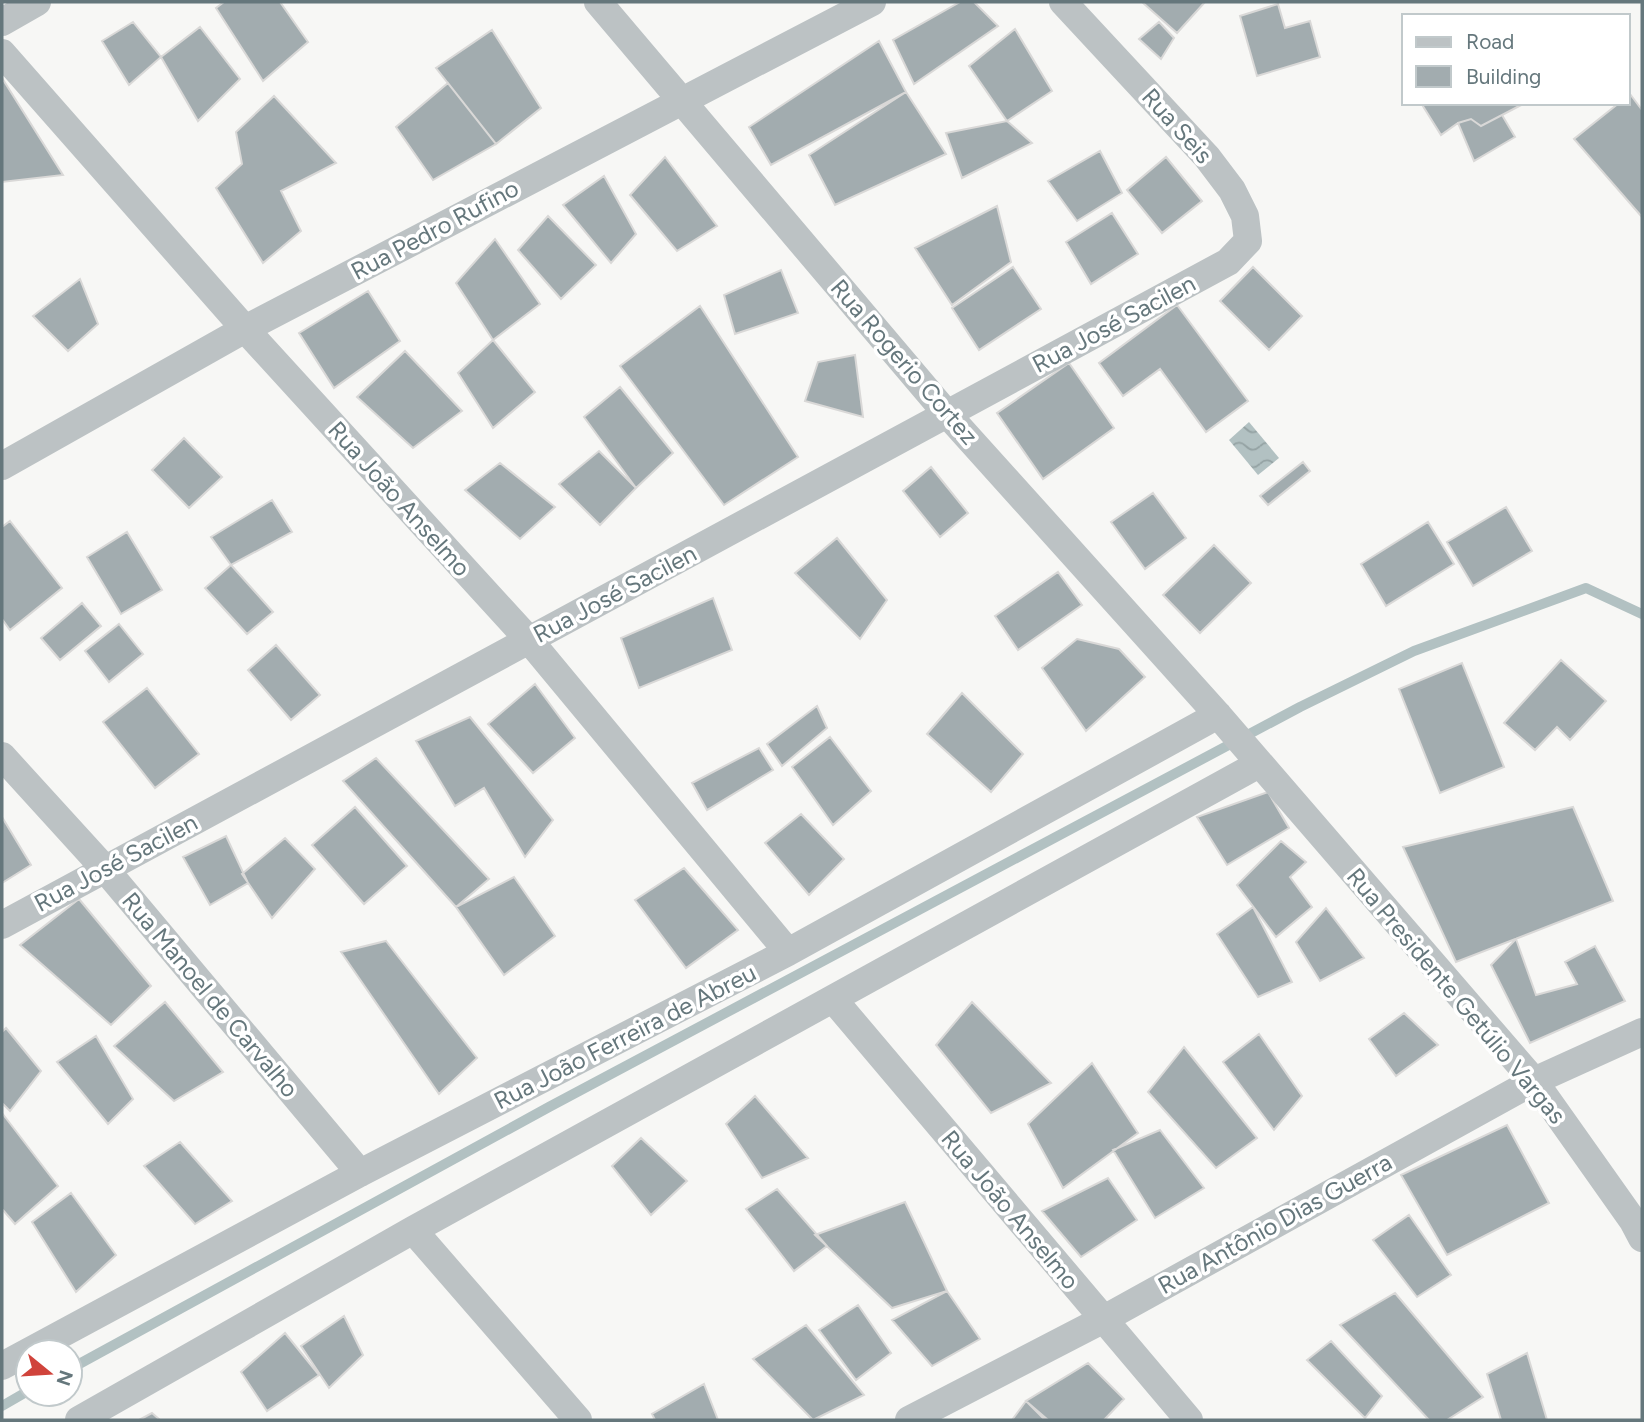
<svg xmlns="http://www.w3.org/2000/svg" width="1644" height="1422" font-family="Figtree,sans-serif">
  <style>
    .water { fill: url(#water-waves) }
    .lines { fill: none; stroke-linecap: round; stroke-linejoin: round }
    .stream { stroke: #b2c1c2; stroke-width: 10 }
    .building { fill: #a2acaf; stroke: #d9d8d7; stroke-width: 2 }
    .street { stroke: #bcc2c4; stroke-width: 28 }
    .labels { text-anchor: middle; stroke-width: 7; stroke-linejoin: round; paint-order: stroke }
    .street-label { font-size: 24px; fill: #65777c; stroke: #fff }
  </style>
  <defs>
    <pattern id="water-waves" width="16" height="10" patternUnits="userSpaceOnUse" patternTransform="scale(1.75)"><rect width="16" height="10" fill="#b2c1c2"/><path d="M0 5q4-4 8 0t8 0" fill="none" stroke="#94a2a3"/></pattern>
  </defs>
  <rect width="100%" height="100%" fill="#f7f7f5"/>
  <path class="water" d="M 1249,422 L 1279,458 L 1258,475 L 1229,440 Z"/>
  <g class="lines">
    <path class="stream" d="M 70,1369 L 549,1107 L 1300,707 L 1414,651 L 1586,588 L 1642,614
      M 2,1406 L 28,1391"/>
  </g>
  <path class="building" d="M 224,2 L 280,2 L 308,42 L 263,81 L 216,8 Z
    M 960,2 L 974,2 L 998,26 L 914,84 L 893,40 Z
    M 1142,2 L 1205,2 L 1177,33 Z
    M 1278,4 L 1285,28 L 1310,21 L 1320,57 L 1257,76 L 1240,16 Z
    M 133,22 L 161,57 L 129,85 L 102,41 Z
    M 1159,22 L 1174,38 L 1161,59 L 1139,39 Z
    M 200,27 L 240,79 L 198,121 L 161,57 Z
    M 1015,29 L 1052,91 L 1007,121 L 969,66 Z
    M 492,30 L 541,108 L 496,144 L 436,68 Z
    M 879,41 L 906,92 L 771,165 L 749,127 Z
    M 2,78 L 63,175 L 2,182 Z
    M 448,83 L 496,144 L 433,180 L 396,127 Z
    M 906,92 L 946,154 L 835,205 L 809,155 Z
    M 1630,94 L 1642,110 L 1642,217 L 1574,139 L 1619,103 L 1628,103 Z
    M 274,96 L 336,163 L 281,191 L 301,231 L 263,263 L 216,188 L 242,164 L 236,132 Z
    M 1421,103 L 1525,103 L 1481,126 L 1471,119 L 1458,123 L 1441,135 Z
    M 1502,115 L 1515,137 L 1474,161 L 1458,123 L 1471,119 L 1481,126 Z
    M 1007,121 L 1032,143 L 962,178 L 946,133 Z
    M 1100,151 L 1122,193 L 1077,221 L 1048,181 Z
    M 665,157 L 717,226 L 677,251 L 630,195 Z
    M 1166,157 L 1202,201 L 1162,233 L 1127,190 Z
    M 604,176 L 636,234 L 611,263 L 563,205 Z
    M 997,206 L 1011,262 L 952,305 L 915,248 Z
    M 1112,213 L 1138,254 L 1091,284 L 1066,242 Z
    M 548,216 L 596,265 L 561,299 L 518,250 Z
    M 495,239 L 540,304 L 493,340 L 456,283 Z
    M 1013,267 L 1041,309 L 979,350 L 952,308 Z
    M 1253,267 L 1302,316 L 1269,350 L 1220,301 Z
    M 781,270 L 798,313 L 735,334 L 724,295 Z
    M 80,279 L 98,324 L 68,351 L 33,316 Z
    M 368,291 L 400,341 L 334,388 L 299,333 Z
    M 1177,305 L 1248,401 L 1206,432 L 1160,369 L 1123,396 L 1099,363 Z
    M 700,306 L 798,457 L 724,505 L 620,366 Z
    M 493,340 L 535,392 L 493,428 L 458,373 Z
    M 405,351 L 462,411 L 413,448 L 357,397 Z
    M 855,355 L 863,417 L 805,401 L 818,362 Z
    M 1069,363 L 1114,428 L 1043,479 L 997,413 Z
    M 620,387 L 673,453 L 636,488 L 584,417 Z
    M 184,438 L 222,477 L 189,508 L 152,470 Z
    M 599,451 L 636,488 L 600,525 L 559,484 Z
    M 1303,462 L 1310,471 L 1268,505 L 1260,496 Z
    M 500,463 L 555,507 L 520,539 L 465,490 Z
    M 931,467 L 968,513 L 940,537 L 903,491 Z
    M 1153,493 L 1186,538 L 1145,569 L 1111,522 Z
    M 272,500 L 292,532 L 231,565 L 211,537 Z
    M 1506,507 L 1532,551 L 1473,586 L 1447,542 Z
    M 10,521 L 62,588 L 10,630 L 2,619 L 2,527 Z
    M 1428,522 L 1454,564 L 1386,606 L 1361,564 Z
    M 127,532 L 162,590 L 121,614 L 87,557 Z
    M 837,538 L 887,600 L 860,639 L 795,573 Z
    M 1214,545 L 1251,583 L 1200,633 L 1163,595 Z
    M 231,565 L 273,612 L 247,634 L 205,588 Z
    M 1058,572 L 1082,605 L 1018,650 L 995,616 Z
    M 713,598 L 732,650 L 639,688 L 621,638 Z
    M 82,603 L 101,626 L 60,660 L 41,638 Z
    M 119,624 L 143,654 L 109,682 L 85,651 Z
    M 1077,639 L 1119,649 L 1145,677 L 1086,731 L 1042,668 Z
    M 276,645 L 320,695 L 291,720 L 248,670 Z
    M 1561,660 L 1606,701 L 1570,740 L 1557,727 L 1535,750 L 1504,723 Z
    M 1462,663 L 1504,767 L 1440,793 L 1399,689 Z
    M 535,684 L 575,738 L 533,773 L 488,724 Z
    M 147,688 L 199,754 L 155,788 L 103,722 Z
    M 962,693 L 1023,754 L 991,792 L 927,734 Z
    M 817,706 L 827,728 L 782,766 L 767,744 Z
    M 470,717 L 553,820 L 525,857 L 484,788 L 455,806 L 416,741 Z
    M 830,737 L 871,791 L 833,825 L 792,767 Z
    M 759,748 L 773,770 L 707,810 L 692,783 Z
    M 376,758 L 489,879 L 456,907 L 343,781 Z
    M 1268,792 L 1289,828 L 1227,865 L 1197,817 Z
    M 355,807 L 407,866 L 364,904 L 312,845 Z
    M 1573,807 L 1613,901 L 1456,962 L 1403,847 Z
    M 801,814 L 844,859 L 809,895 L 765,843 Z
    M 2,817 L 31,865 L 2,883 Z
    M 226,836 L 248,883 L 210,905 L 183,857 Z
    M 285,838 L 315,869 L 272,918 L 242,874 Z
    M 1281,841 L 1306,862 L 1290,877 L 1312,907 L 1276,937 L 1237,885 Z
    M 684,868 L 738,930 L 686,968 L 635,900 Z
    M 514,877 L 555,936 L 504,975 L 456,907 Z
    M 79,899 L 151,986 L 111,1025 L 20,945 Z
    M 1253,907 L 1292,982 L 1258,997 L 1217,934 Z
    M 1326,908 L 1364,958 L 1320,981 L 1296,942 Z
    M 1516,939 L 1536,995 L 1577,984 L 1565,962 L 1595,946 L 1625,1001 L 1530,1043 L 1491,965 Z
    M 386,941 L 477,1058 L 439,1094 L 341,952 Z
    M 165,1002 L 223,1072 L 174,1101 L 114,1046 Z
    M 972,1002 L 1051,1083 L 991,1113 L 936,1045 Z
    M 1404,1013 L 1438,1045 L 1396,1076 L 1369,1039 Z
    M 6,1028 L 41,1071 L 10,1111 L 2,1103 L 2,1032 Z
    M 1259,1034 L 1302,1096 L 1274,1130 L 1223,1062 Z
    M 96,1036 L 133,1099 L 108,1124 L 57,1062 Z
    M 1184,1047 L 1257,1138 L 1216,1168 L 1148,1092 Z
    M 1092,1063 L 1138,1133 L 1063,1188 L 1028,1124 Z
    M 755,1096 L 808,1158 L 762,1178 L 726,1124 Z
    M 2,1113 L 58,1186 L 15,1224 L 2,1209 Z
    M 1507,1125 L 1549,1203 L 1447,1255 L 1401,1175 Z
    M 1160,1130 L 1204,1188 L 1155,1218 L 1113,1150 Z
    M 641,1138 L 687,1181 L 651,1215 L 612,1166 Z
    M 180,1142 L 232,1201 L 195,1224 L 144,1166 Z
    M 1108,1178 L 1137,1220 L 1081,1257 L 1042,1211 Z
    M 777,1189 L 827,1246 L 794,1271 L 746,1209 Z
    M 71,1193 L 116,1255 L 76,1292 L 32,1222 Z
    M 905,1202 L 947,1291 L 892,1308 L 815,1235 Z
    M 1409,1215 L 1451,1275 L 1417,1297 L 1373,1240 Z
    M 947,1291 L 980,1339 L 932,1366 L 892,1320 Z
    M 1395,1293 L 1483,1397 L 1447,1420 L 1429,1420 L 1340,1325 Z
    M 858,1305 L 891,1353 L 856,1380 L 819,1330 Z
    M 344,1316 L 363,1355 L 329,1388 L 301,1346 Z
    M 806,1325 L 864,1395 L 813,1420 L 753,1359 Z
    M 285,1333 L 319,1375 L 267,1411 L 241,1372 Z
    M 1331,1341 L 1382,1396 L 1365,1418 L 1307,1360 Z
    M 1527,1353 L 1547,1420 L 1501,1420 L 1487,1374 Z
    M 1088,1363 L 1124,1399 L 1104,1420 L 1048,1420 L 1026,1401 Z
    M 704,1384 L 718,1420 L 655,1420 L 652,1414 Z
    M 1026,1401 L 1045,1420 L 1012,1420 Z
    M 152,1413 L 160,1420 L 139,1420 Z"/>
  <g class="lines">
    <path class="street" d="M 598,2 L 947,414 L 1218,715 L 1534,1081 L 1633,1221 L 1642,1238
      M 2,22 L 37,2
      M 2,53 L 245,329 L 529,640 L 788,952
      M 2,466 L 245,329 L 872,2
      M 2,756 L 105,869 L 360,1173
      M 2,925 L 1228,262 L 1248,241 L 1245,216 L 1232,190 L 1207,157 L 1063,2
      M 833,999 L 1189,1420
      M 413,1230 L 578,1420
      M 28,1352 L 360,1173 L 788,952 L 1218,715
      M 2,1366 L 28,1352
      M 79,1420 L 413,1230 L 1259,764
      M 909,1420 L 1102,1320 L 1534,1081 L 1642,1032"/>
  </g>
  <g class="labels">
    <g class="street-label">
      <text transform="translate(1177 126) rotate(48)" y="8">Rua Seis</text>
      <text transform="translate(435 230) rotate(-28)" y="8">Rua Pedro Rufino</text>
      <text transform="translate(1114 324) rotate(-28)" y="8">Rua José Sacilen</text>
      <text transform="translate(904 362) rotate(49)" y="8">Rua Rogerio Cortez</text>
      <text transform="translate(399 499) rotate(48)" y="8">Rua João Anselmo</text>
      <text transform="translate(615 594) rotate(-28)" y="8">Rua José Sacilen</text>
      <text transform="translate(116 863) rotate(-28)" y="8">Rua José Sacilen</text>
      <text transform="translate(210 995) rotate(50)" y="8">Rua Manoel de Carvalho</text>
      <text transform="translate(1456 996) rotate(50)" y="8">Rua Presidente Getúlio Vargas</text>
      <text transform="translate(625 1037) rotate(-27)" y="8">Rua João Ferreira de Abreu</text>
      <text transform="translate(1010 1210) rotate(50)" y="8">Rua João Anselmo</text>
      <text transform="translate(1275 1224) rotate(-29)" y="8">Rua Antônio Dias Guerra</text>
    </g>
  </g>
  <rect width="1644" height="1422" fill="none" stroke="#65777c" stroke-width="7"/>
  <rect x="1402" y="14" width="228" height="91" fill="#ffffff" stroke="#c1c9cb" stroke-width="2"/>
  <rect x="1416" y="37" width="35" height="10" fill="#bcc2c4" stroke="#c1c9cb" stroke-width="2"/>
  <text x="1466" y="49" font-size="21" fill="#65777c">Road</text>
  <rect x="1416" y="66" width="35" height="21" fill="#a2acaf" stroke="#c1c9cb" stroke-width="2"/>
  <text x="1466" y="84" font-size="21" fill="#65777c">Building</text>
  <g transform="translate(49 1373) rotate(108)"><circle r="33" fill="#ffffff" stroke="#c1c9cb" stroke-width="2"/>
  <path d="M0-5L12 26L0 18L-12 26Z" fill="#d0433b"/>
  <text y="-10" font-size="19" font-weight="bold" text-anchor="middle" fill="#65777c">N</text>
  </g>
</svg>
